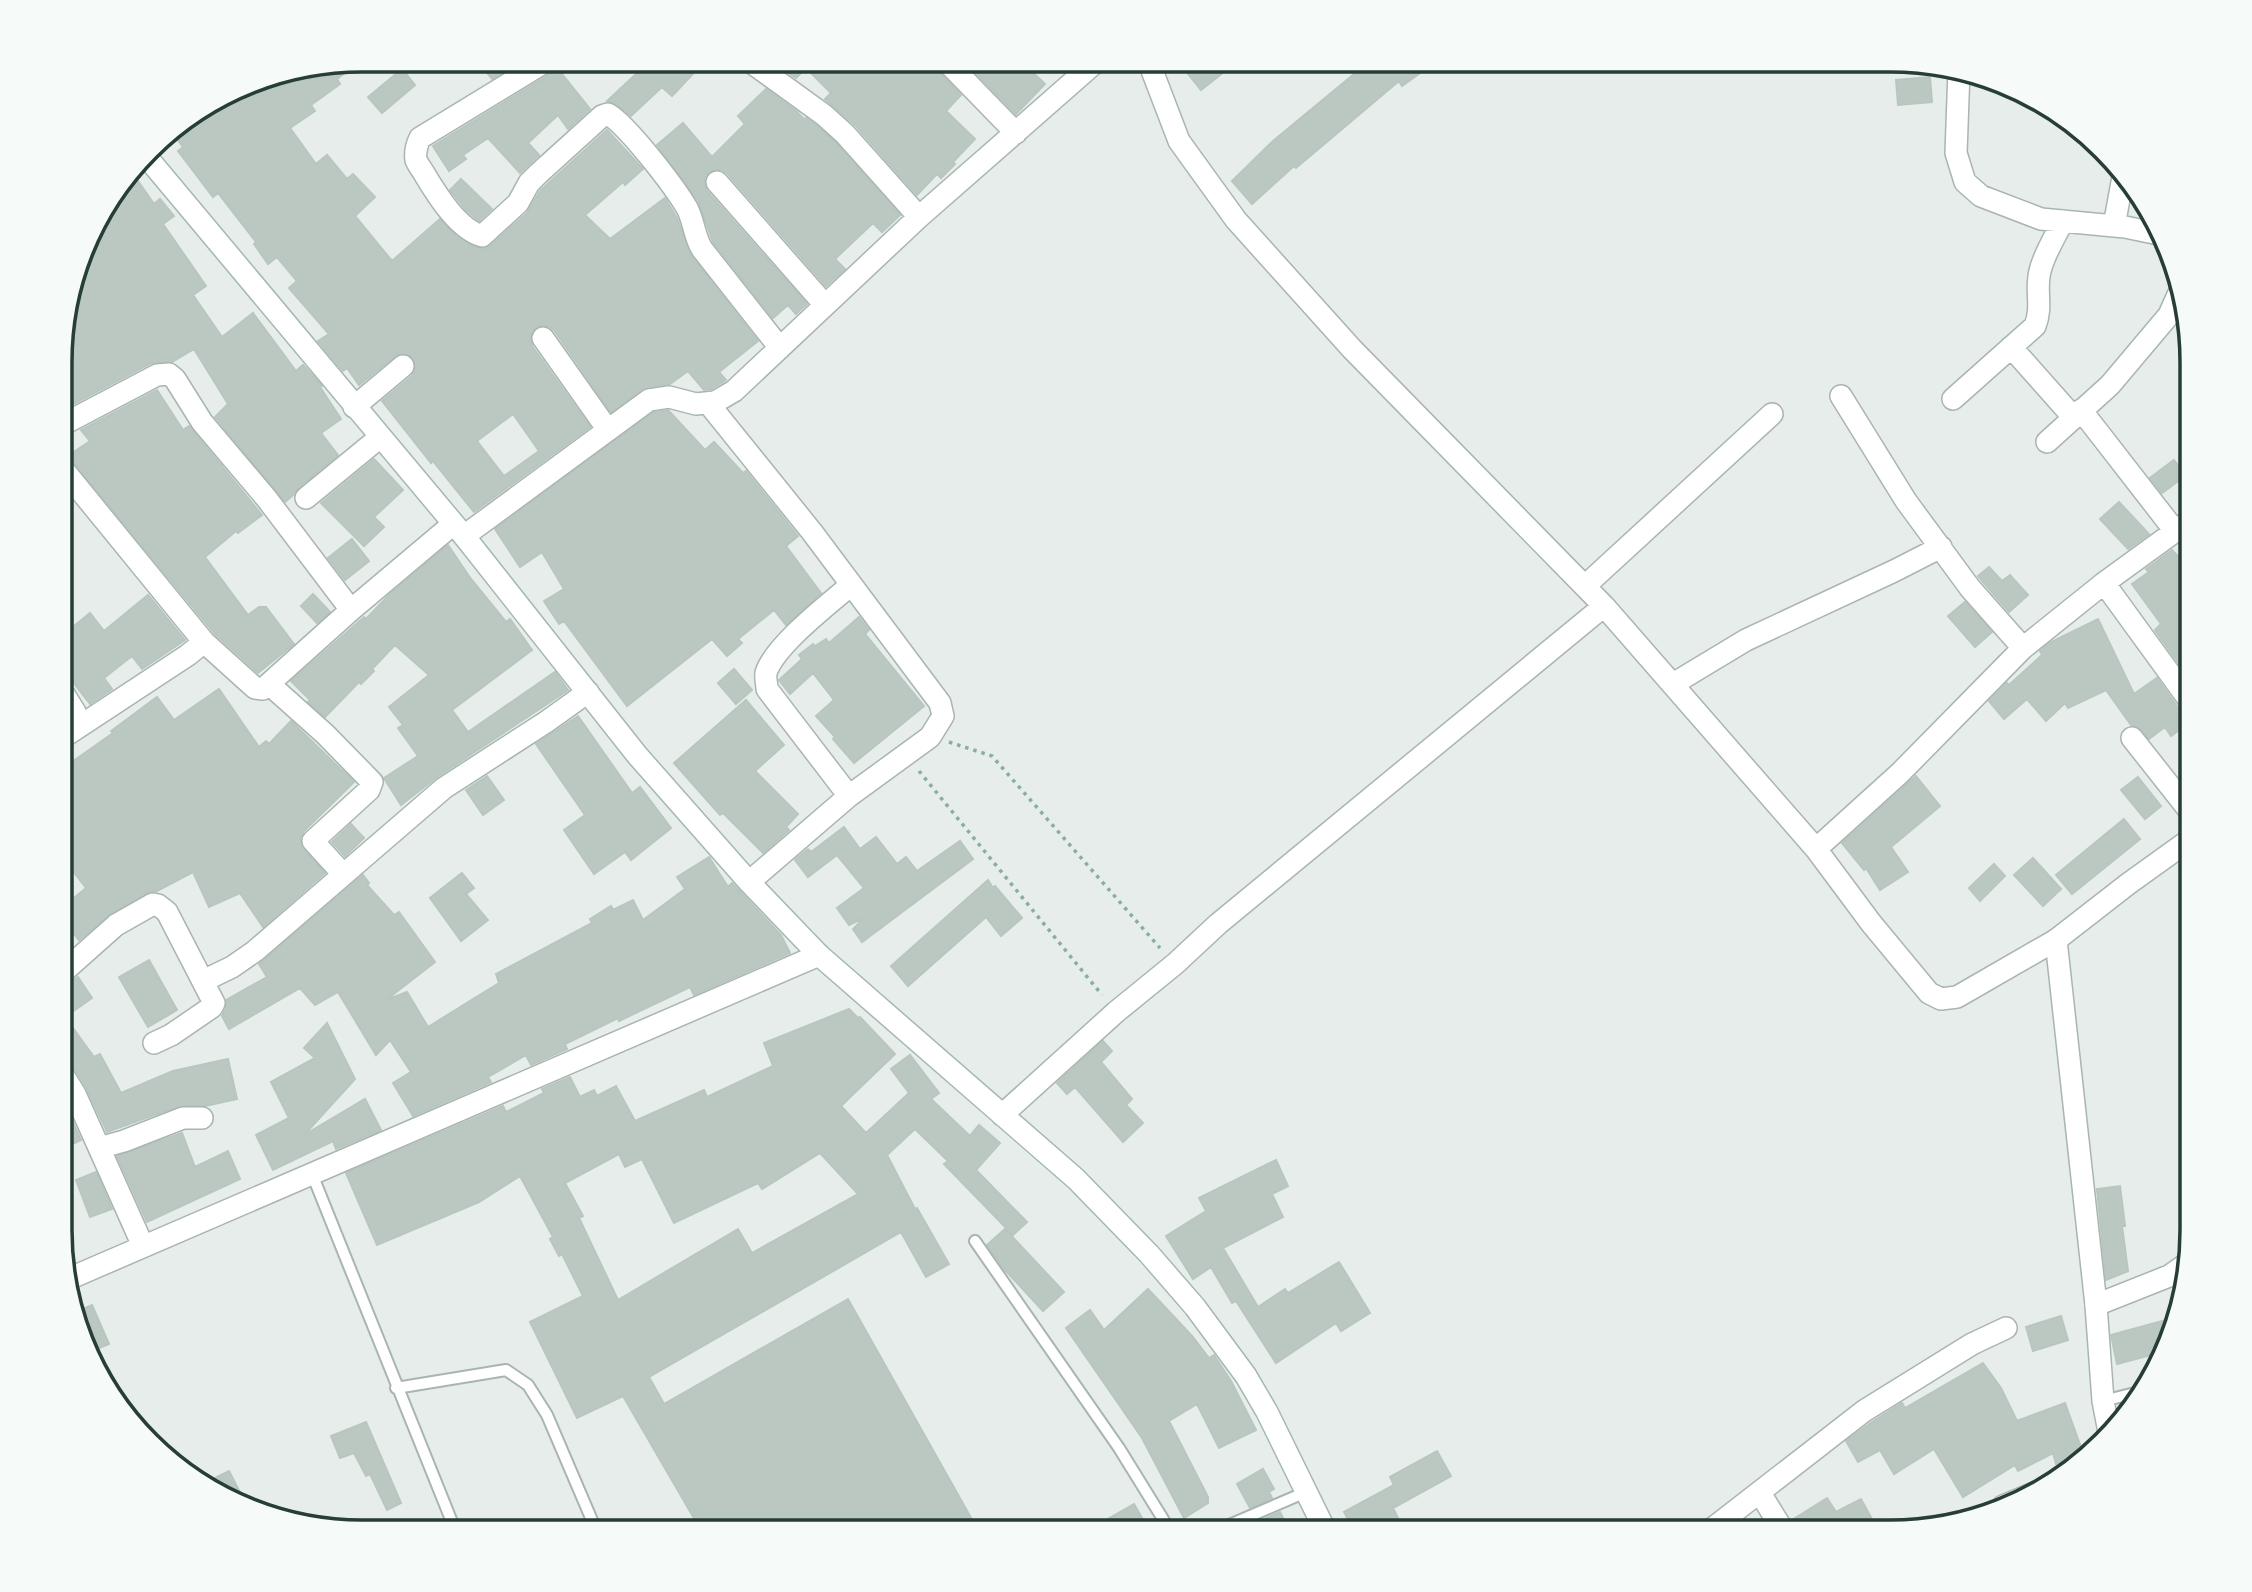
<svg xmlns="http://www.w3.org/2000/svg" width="2252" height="1592" font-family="'PT Sans Narrow',sans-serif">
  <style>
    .building { fill: #bbc8c2; stroke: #b9c6c0; stroke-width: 2; fill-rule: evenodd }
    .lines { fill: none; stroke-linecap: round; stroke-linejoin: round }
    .service-casing { stroke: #a9b5b0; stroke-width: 14 }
    .minor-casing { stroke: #a9b5b0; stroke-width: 24 }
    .tertiary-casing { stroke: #a9b5b0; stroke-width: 24 }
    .secondary-casing { stroke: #a5b8b0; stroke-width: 24 }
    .path { stroke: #89aea0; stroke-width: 3.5; stroke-dasharray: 3.5 5; stroke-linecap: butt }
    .service { stroke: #fff; stroke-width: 10 }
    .minor { stroke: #fff; stroke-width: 21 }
    .tertiary { stroke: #fff; stroke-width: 21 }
    .secondary { stroke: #fff; stroke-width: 21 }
    .rim { fill: none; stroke: #263e36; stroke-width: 3.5 }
  </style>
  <rect width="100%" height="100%" fill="#e6edea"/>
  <path class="building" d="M 361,60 L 337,79 L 340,84 L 311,105 L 315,111 L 290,128 L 316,164 L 327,155 L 347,179 L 353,174 L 375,197 L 355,216 L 392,261 L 440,219 L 456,236 L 468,244 L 483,249 L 490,246 L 527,213 L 540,191 L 607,130 L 643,169 L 625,185 L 623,182 L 585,215 L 610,239 L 665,198 L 677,218 L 692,257 L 758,341 L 719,372 L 726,380 L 711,389 L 704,390 L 688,371 L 670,384 L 642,389 L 611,412 L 554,330 L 548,326 L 536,327 L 531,333 L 532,346 L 590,427 L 474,512 L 433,461 L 431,463 L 382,401 L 412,376 L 415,370 L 413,358 L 407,354 L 395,356 L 359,385 L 347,368 L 343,371 L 318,341 L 329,334 L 289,288 L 297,281 L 277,257 L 268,264 L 254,244 L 256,242 L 218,193 L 213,197 L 178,151 L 183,147 L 170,130 L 246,82 ZM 513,414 L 539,451 L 504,476 L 477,441 Z
    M 477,60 L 523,60 L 492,79 Z
    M 561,60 L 579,60 L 561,73 L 590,109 L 568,129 L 558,115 L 528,143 L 539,155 L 520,173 L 488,138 L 463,155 L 466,159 L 449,171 L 433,146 L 555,71 Z
    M 651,60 L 706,60 L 672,96 L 662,87 L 631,116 L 616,104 L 607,101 Z
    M 770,60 L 872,60 L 884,71 L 895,60 L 932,60 L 936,69 L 961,95 L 946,111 L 975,139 L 953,162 L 955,164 L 941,178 L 937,174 L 917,195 L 855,125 L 825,99 L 831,93 L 806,68 L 796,78 Z
    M 963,60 L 984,60 L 991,67 L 998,60 L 1020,60 L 1045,84 L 1016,114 Z
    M 1177,60 L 1239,60 L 1201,90 Z
    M 1371,60 L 1438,60 L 1402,86 L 1399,81 L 1296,168 L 1294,166 L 1252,204 L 1232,181 L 1273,141 Z
    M 402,69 L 415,85 L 382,113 L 368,97 Z
    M 1930,77 L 1932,102 L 1898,105 L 1896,80 Z
    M 766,89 L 796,111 L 805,120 L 806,118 L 816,125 L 836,143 L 900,215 L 882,232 L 873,223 L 835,259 L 845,269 L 826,286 L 727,173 L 721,169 L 709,172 L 704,178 L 707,191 L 807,304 L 796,314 L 788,305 L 773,318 L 713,242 L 698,201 L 657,145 L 683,123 L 712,157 L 745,124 L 738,116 Z
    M 461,179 L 492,209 L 479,221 L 466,210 L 450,190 Z
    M 138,181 L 154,204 L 160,199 L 174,216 L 163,224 L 206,286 L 193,295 L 222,337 L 253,313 L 296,371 L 303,365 L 322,386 L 320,387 L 341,419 L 321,433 L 338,455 L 298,488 L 293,495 L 285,502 L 215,417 L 228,404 L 194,349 L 172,362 L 151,363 L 66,408 L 62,402 L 62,322 L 91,228 L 112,199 Z
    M 157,390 L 183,430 L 189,426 L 262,515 L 238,533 L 236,531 L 205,557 L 248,615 L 259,607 L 266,607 L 294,644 L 258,673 L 214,633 L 68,456 L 90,441 L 81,430 Z
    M 668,410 L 705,450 L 714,442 L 743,473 L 746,471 L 798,536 L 786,546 L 821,593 L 786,625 L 774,610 L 738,639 L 742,643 L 727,656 L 712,639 L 627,706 L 564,621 L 559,624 L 544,601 L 564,589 L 542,552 L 520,567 L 495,529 L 654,412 Z
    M 374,459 L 403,490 L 374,517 L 384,527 L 364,546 L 321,503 Z
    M 2174,460 L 2186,475 L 2162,493 L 2150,478 Z
    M 2119,502 L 2149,534 L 2128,549 L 2100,519 Z
    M 352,539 L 369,561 L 345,580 L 328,558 Z
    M 448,545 L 471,579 L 506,622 L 510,619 L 532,650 L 452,710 L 468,732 L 555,672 L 568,690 L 437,777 L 401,805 L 384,778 L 418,756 L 398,728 L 403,725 L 389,707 L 429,675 L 395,645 L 372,669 L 374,671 L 361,684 L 359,682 L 325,717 L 308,702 L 310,700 L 291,681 L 364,617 L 366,619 L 389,595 Z
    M 2172,550 L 2192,571 L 2192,682 L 2155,630 L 2161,624 L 2132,584 L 2149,572 L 2146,569 Z
    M 1989,567 L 2002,581 L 2010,575 L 2028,595 L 2009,612 L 1978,576 Z
    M 313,594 L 330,612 L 317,623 L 301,606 Z
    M 148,595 L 185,640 L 142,669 L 132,656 L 104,678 L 112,689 L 90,704 L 62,668 L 62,636 L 90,613 L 104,631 Z
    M 1965,602 L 1992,632 L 1975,647 L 1948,616 Z
    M 859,617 L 869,630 L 865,634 L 924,706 L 854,763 L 833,739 L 835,737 L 816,716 L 834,700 L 813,673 L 790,694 L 779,680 L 802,659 L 799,655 L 813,644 L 815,646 L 826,639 L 829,643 Z
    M 2098,619 L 2134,694 L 2157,678 L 2181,712 L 2192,717 L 2192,721 L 2171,736 L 2165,727 L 2149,739 L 2137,726 L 2131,725 L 2106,690 L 2068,708 L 2065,703 L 2046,721 L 2027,699 L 2004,719 L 1989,701 L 2007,683 L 2009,685 L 2042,655 L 2040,651 L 2051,642 Z
    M 734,669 L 752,690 L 736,704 L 718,683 Z
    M 219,689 L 259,747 L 266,741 L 269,744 L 291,721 L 354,782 L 304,831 L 300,838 L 303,849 L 325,873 L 263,927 L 240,893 L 209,907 L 193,872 L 157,891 L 147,893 L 110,914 L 79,940 L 62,919 L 62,908 L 86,888 L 62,857 L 62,769 L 113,733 L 111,731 L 157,697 L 174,720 Z
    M 746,700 L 784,745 L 755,771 L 798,814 L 786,827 L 789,830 L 763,853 L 723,813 L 720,815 L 674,763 Z
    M 578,716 L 632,793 L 640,787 L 671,828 L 631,860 L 625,852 L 594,874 L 564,830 L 585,815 L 536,744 Z
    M 487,776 L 504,800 L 483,815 L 466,790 Z
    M 1916,776 L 1940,806 L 1891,847 L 1908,872 L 1880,890 L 1866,868 L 1864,870 L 1842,843 Z
    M 2138,777 L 2161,806 L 2145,819 L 2121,790 Z
    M 2124,819 L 2140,839 L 2072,894 L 2056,875 Z
    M 351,824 L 364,838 L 345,856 L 332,842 Z
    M 844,827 L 860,849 L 876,837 L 897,864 L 906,857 L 917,871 L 960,841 L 973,859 L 862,942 L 853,929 L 864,918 L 849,925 L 837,908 L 864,888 L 837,855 L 808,877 L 795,860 L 808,849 L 811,852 Z
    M 709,857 L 728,887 L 732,883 L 781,935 L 790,953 L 694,995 L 690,987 L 619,1021 L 618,1018 L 565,1044 L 567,1049 L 531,1065 L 526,1055 L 488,1077 L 491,1082 L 413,1116 L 393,1083 L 411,1072 L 390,1040 L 376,1055 L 338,992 L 315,1005 L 300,988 L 229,1029 L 222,1016 L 226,1008 L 226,1000 L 267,977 L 259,964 L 363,875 L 369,883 L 367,885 L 394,915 L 399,912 L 435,962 L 386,1000 L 407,992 L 428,1027 L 499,983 L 496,974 L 592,923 L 590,919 L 611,906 L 613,910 L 633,900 L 643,920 L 685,889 L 677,877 Z
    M 2033,858 L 2061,889 L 2043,906 L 2014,875 Z
    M 1994,864 L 2005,876 L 1980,901 L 1969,888 Z
    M 462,873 L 474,888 L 466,894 L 488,920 L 461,941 L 430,898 Z
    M 988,880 L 993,888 L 995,886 L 1022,918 L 1001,936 L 986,917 L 908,986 L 891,966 Z
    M 149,960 L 177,1010 L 148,1027 L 119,977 Z
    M 78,977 L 92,998 L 65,1017 L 94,1057 L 100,1054 L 121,1093 L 173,1071 L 228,1059 L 237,1099 L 205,1106 L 179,1106 L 107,1132 L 86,1087 L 73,1066 L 62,1060 L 62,986 L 70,983 Z
    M 849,1009 L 858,1018 L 860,1017 L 895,1054 L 841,1106 L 866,1133 L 909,1093 L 891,1069 L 910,1055 L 939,1093 L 931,1099 L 970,1136 L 979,1125 L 1000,1143 L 976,1170 L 1027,1222 L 1013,1235 L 944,1164 L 948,1161 L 915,1129 L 887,1155 L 915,1209 L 917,1208 L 949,1264 L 926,1277 L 901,1232 L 649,1377 L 664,1404 L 848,1299 L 979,1532 L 702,1532 L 623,1396 L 577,1418 L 530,1322 L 583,1296 L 562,1254 L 559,1256 L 550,1239 L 553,1237 L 520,1176 L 479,1202 L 377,1245 L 346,1173 L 503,1106 L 506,1112 L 544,1093 L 542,1089 L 570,1077 L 580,1097 L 594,1090 L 597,1096 L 616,1086 L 635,1121 L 704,1090 L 707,1097 L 773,1066 L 764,1043 ZM 820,1153 L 858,1194 L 752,1253 L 738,1229 L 618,1300 L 579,1218 L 583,1216 L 565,1183 L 619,1154 L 625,1167 L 642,1159 L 674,1223 L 758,1183 L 762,1189 Z
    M 327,1023 L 355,1079 L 304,1135 L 365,1099 L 381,1130 L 336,1149 L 333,1141 L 273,1170 L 256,1135 L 289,1118 L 271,1082 L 315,1058 L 304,1048 Z
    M 1103,1041 L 1112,1051 L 1101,1062 L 1132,1099 L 1126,1105 L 1143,1123 L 1123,1142 L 1075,1087 L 1067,1094 L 1057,1083 Z
    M 62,1098 L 81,1140 L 62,1149 Z
    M 182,1133 L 195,1167 L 228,1151 L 240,1179 L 147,1222 L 117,1156 Z
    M 1276,1160 L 1288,1186 L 1272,1194 L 1283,1217 L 1223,1248 L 1258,1307 L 1285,1289 L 1288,1293 L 1339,1262 L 1370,1313 L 1341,1331 L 1336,1323 L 1276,1363 L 1236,1301 L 1232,1303 L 1211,1267 L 1193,1279 L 1166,1236 L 1206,1211 L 1199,1198 Z
    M 96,1172 L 112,1209 L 90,1217 L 76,1180 Z
    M 2120,1186 L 2125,1226 L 2122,1226 L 2128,1271 L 2106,1280 L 2097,1189 Z
    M 1005,1229 L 1064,1292 L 1043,1311 L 1005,1270 L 987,1245 Z
    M 1148,1289 L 1192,1336 L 1209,1358 L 1214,1355 L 1231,1381 L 1256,1430 L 1219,1448 L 1197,1404 L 1169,1421 L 1208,1497 L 1208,1503 L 1184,1518 L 1142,1438 L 1066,1328 L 1090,1310 L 1104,1330 Z
    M 92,1305 L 109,1344 L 90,1352 L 76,1312 Z
    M 2061,1316 L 2068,1340 L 2033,1351 L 2026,1327 Z
    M 2166,1320 L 2171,1339 L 2163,1352 L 2117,1364 L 2111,1335 Z
    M 1983,1363 L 2001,1388 L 2017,1421 L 2065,1403 L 2083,1453 L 2056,1464 L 2053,1453 L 2018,1471 L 2015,1465 L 1963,1497 L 1934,1449 L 1894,1474 L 1880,1450 L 1858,1462 L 1846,1441 L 1872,1422 L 1902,1403 L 1905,1408 Z
    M 366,1422 L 401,1503 L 387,1510 L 370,1474 L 366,1476 L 354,1453 L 340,1458 L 331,1436 Z
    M 1437,1451 L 1451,1476 L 1393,1508 L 1402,1526 L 1389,1532 L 1355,1532 L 1344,1512 L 1394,1485 L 1390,1477 Z
    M 1263,1469 L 1274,1489 L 1269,1492 L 1272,1498 L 1250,1508 L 1237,1484 Z
    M 229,1471 L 248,1508 L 216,1491 L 211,1480 Z
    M 1827,1498 L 1836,1512 L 1861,1499 L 1879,1532 L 1829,1532 L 1824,1525 L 1812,1532 L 1800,1532 L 1792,1520 Z
    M 1134,1504 L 1150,1532 L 1085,1532 Z
    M 1280,1512 L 1290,1532 L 1262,1532 L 1257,1522 Z"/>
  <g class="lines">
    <g class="service-casing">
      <path id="service" d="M 312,1174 L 456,1532
        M 975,1241 L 1119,1448 L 1171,1532
        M 396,1388 L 506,1370 L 528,1385 L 547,1415 L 597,1532
        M 2103,1401 L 2143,1391
        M 1213,1532 L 1306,1492"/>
    </g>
    <g class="minor-casing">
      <path id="minor" d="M 548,60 L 420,138 C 417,144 415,153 416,160 C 418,165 423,171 425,175 C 437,195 458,229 482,236 L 518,203 L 529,183 L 538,174 L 602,116 L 608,114 C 628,126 674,186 687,208 C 694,221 694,236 702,249 L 780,348
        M 748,60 L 824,115 L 845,134 L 919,217
        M 945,60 L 1016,133
        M 1148,60 L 1179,141 L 1236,220 L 1352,349 L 1604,606 L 1816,849 L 1871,923 L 1929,993 L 1941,999 L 1957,997 L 2056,940
        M 1959,70 L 1956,153 L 1965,182 L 1981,196 L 2041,219 L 2125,227 L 2159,234
        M 717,182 L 825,305
        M 2114,226 L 2123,177
        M 543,338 L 608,430
        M 2011,347 L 2074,418
        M 1841,396 L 1906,501 L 1970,588 L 2023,648
        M 1953,399 L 2035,326 C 2043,306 2035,291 2040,271 C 2044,254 2055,237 2063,221
        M 708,403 L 812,532 L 940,703 L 943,716 L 930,737 L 849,796 L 749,882
        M 354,407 L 403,366
        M 2081,410 L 2175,531
        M 62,425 L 157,375 L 169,374 L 175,379 L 202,422 L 267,499 L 351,610
        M 2047,442 L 2110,385 L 2169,315 L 2178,295
        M 62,468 L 204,642
        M 306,498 L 379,438
        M 464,536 L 649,400 L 669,397 L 696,404 L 715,402 L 734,391 L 919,217 L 1098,60
        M 2104,583 L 2192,704
        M 1585,586 L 1772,414
        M 269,684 L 325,734 L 372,782 L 369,790 L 313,841 L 343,874
        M 1673,684 L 1746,640 L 1894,571 L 1941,547
        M 62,691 L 75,712 L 80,726
        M 62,738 L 188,655 L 204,642 L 255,688 L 263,689 L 351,610 L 452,525
        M 2132,738 L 2192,814
        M 849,796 L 767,689 C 767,684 765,677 766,673 C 774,646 830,603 851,585
        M 1816,849 L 1900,773 L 2023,648 L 2104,583 L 2192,519
        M 62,973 L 116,925 L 153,904 L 158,905 L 167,912 L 214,1003 L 212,1007 L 171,1035 L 154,1043
        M 203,981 L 232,967 L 255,951 L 444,788 L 546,722 L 588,692
        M 62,1073 L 75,1094 L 143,1246
        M 1002,1115 L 1116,1012 L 1175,964 L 1218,924 L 1604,606
        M 99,1148 L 124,1141 L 183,1118 L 202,1118
        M 66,1280 L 819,955
        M 2096,1305 L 2169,1276 L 2189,1262
        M 1760,1493 L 1784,1532
        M 2003,1506 L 2034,1493
        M 1708,1532 L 1864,1411 L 1972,1344 L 2006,1328"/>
    </g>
    <g class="tertiary-casing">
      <path id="tertiary" d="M 2109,1432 L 2103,1401 L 2096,1305 L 2056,940 L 2128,884 L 2192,838"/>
    </g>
    <g class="secondary-casing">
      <path id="secondary" d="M 146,156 L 464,536 L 637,755 L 749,882 L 819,955 L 1076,1179 L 1149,1254 L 1195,1307 L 1246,1376 L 1267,1412 L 1326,1532"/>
    </g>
    <path class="path" d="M 949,742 L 992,756 L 1160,948
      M 919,771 L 1102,995"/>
    <use href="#service" class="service"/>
    <use href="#minor" class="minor"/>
    <use href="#tertiary" class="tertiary"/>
    <use href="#secondary" class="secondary"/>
  </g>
  <path d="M0 0H2252V1592H0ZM362 72H1890A290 290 0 0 1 2180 362V1230A290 290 0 0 1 1890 1520H362A290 290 0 0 1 72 1230V362A290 290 0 0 1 362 72Z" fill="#f6faf8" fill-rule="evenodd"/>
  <path class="rim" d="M362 72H1890A290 290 0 0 1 2180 362V1230A290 290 0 0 1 1890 1520H362A290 290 0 0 1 72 1230V362A290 290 0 0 1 362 72Z"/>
</svg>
